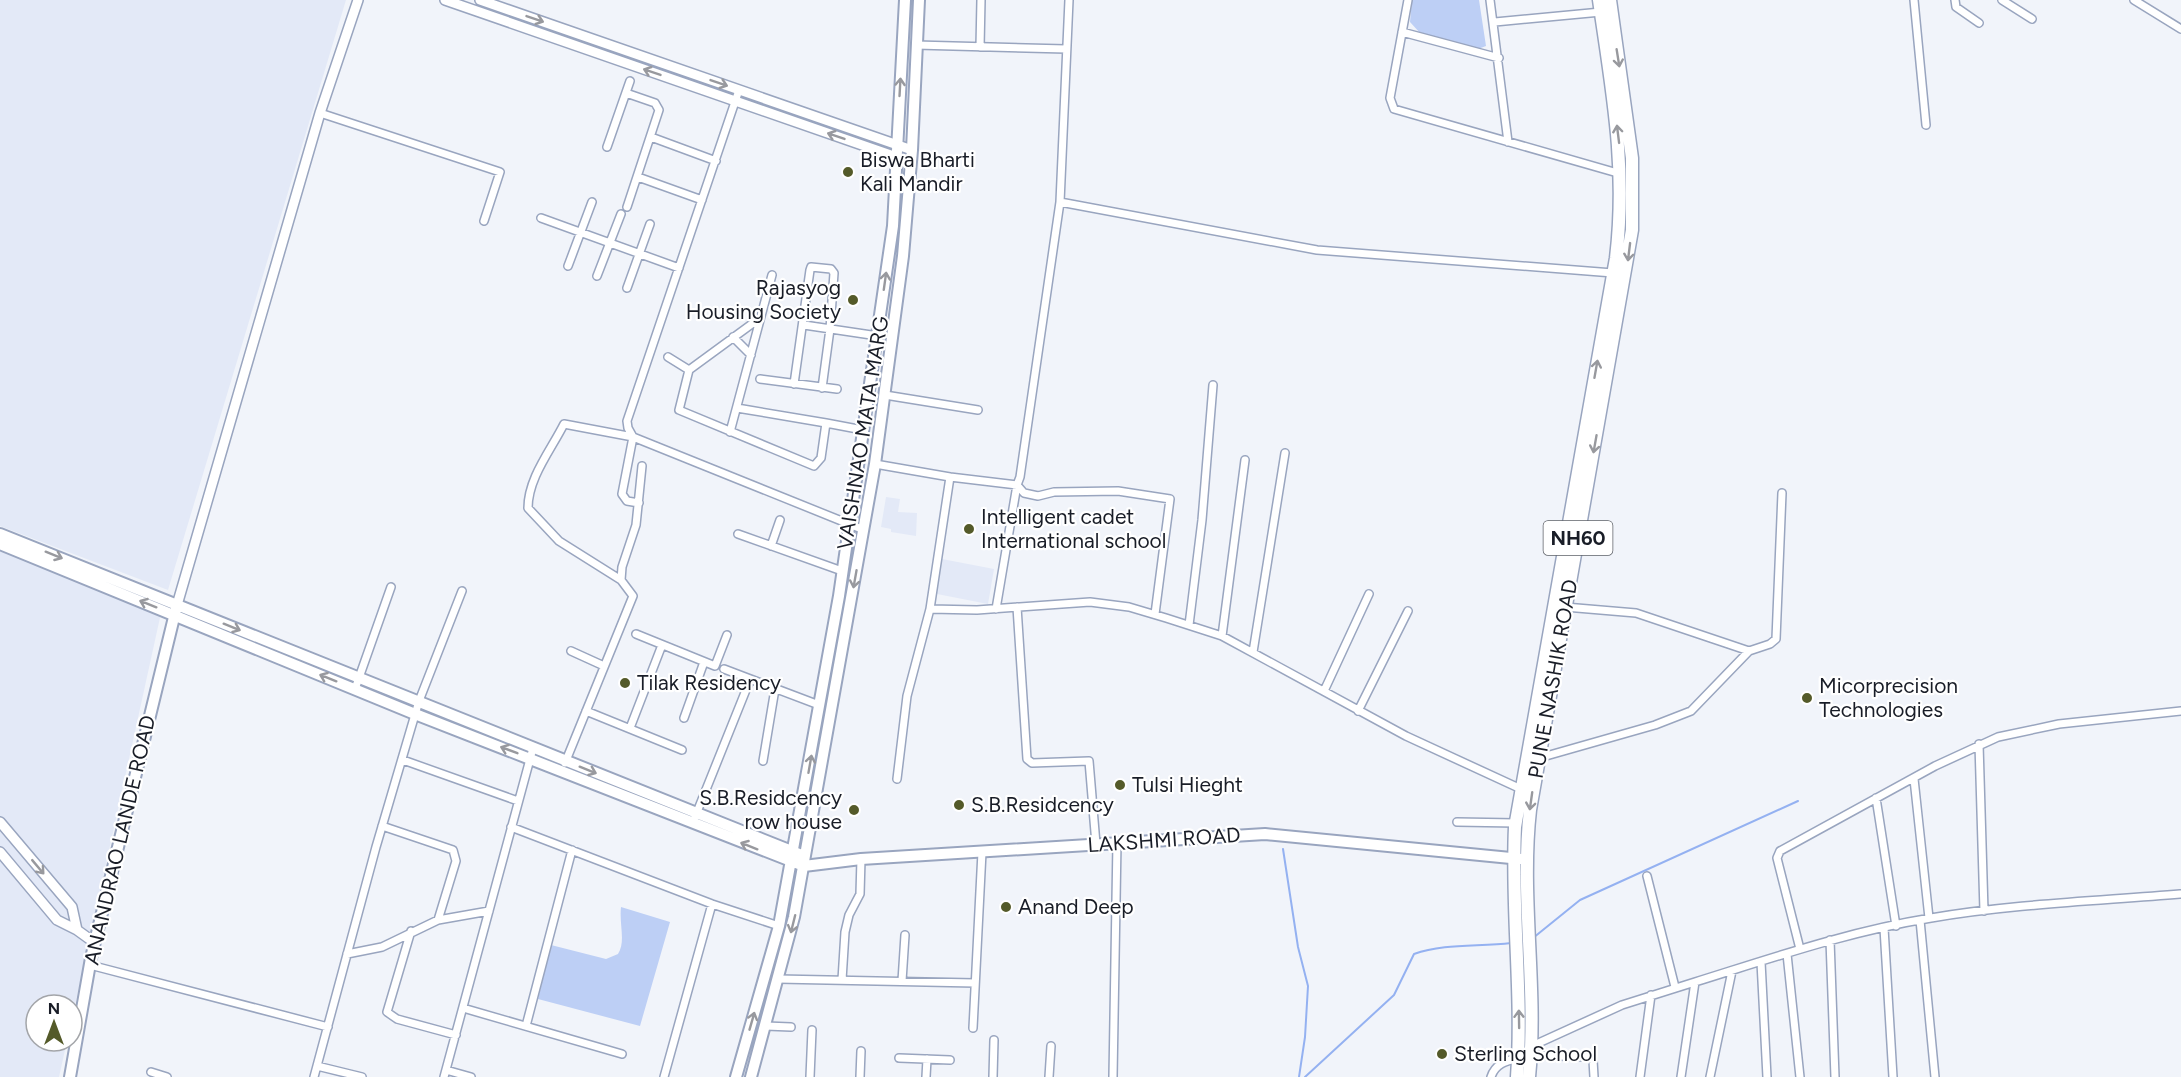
<svg xmlns="http://www.w3.org/2000/svg" width="2181" height="1077" font-family="Figtree,sans-serif">
  <style>
    .built { fill: #e3e9f7 }
    .green { fill: #bdcff5 }
    .lines { fill: none; stroke-linecap: round; stroke-linejoin: round }
    .stream { stroke: #94b1f1; stroke-width: 2 }
    .minor-casing { stroke: #99a5bf; stroke-width: 10 }
    .tertiary-casing { stroke: #99a5bf; stroke-width: 12 }
    .secondary-casing { stroke: #99a5bf; stroke-width: 14 }
    .trunk-casing { stroke: #99a5bf; stroke-width: 15 }
    .minor { stroke: #fff; stroke-width: 7 }
    .tertiary { stroke: #fff; stroke-width: 9 }
    .secondary { stroke: #fff; stroke-width: 10 }
    .trunk { stroke: #fff; stroke-width: 12 }
    .oneway { stroke: #98999e }
    .poi-dot { fill: #545a29; stroke: #fff; stroke-width: 2 }
    .labels { text-anchor: middle; stroke-width: 4.5; stroke-linejoin: round; paint-order: stroke }
    .shield { fill: #fff; stroke: #5e6168; stroke-width: 1.5 }
    .shield-label { font-size: 20px; font-weight: bold; fill: #191d27 }
    .poi-label { font-size: 21px; fill: #191d27; stroke: #fff; text-anchor: start }
    .street-label { font-size: 21px; fill: #191d27; stroke: #fff }
  </style>
  <rect width="100%" height="100%" fill="#f1f4fa"/>
  <path class="built" d="M 0,0 L 346,0 L 168,590 L 0,526 Z
    M 886,497 L 900,499 L 898,512 L 917,513 L 916,536 L 891,532 L 891,529 L 881,527 Z
    M 0,551 L 161,613 L 72,1019 L 72,1005 L 36,1005 L 36,1041 L 67,1041 L 59,1077 L 0,1077 Z
    M 942,559 L 994,569 L 988,604 L 937,594 Z"/>
  <path class="green" d="M 1412,0 L 1479,0 L 1486,46 L 1478,49 L 1420,33 L 1410,22 Z
    M 621,907 L 670,922 L 640,1026 L 538,999 L 551,945 L 606,959 L 618,954 C 626,942 619,924 621,907 Z"/>
  <g class="lines">
    <path class="stream" d="M 1283,849 L 1298,947 L 1308,986 L 1305,1037 L 1299,1077
      M 1533,938 L 1580,900 L 1798,801
      M 1305,1077 L 1394,995 L 1414,954 C 1444,943 1479,947 1511,943"/>
    <g class="minor-casing">
      <path id="minor" d="M 1408,0 L 1390,98 L 1394,109 L 1621,174
        M 1490,0 L 1508,142
        M 1914,0 L 1926,125
        M 1955,0 L 1956,7 L 1979,23
        M 2002,0 L 2032,19
        M 2134,0 L 2181,29
        M 1495,22 L 1601,12
        M 1402,32 L 1499,58
        M 916,45 L 1066,49
        M 980,47 L 981,0
        M 739,90 L 627,421 L 628,428 L 633,437 L 864,530
        M 626,93 L 655,103 L 659,110 L 627,207
        M 320,113 L 500,172 L 484,221
        M 651,137 L 716,161
        M 607,147 L 630,81
        M 638,177 L 702,200
        M 1060,202 L 1317,250 L 1613,273
        M 541,218 L 679,268
        M 568,266 L 592,202
        M 597,276 L 621,214
        M 627,288 L 650,224
        M 760,318 L 689,370 L 679,410 L 814,466 L 821,458 L 826,423 L 863,430
        M 804,325 L 878,336
        M 733,337 L 751,355
        M 668,357 L 689,370
        M 760,379 L 837,389
        M 794,384 L 810,270 L 811,267 L 831,269 L 834,273 L 830,329 L 822,388
        M 885,395 L 978,410
        M 737,408 L 826,423
        M 730,432 L 772,275
        M 875,464 L 950,477 L 930,609 L 907,696 L 897,779
        M 950,477 L 1017,485 L 1020,477 L 1060,202 L 1069,0
        M 1017,485 L 1024,493 L 1038,496 L 1054,492 L 1118,491 L 1170,499 L 1155,614
        M 738,534 L 842,571
        M 771,546 L 780,520
        M 621,580 L 559,541 L 528,508 C 528,478 551,450 564,424 L 633,437 L 622,494 L 627,501 L 639,503
        M 1017,607 L 1027,759 L 1032,763 L 1089,761 L 1096,844
        M 1565,607 L 1636,613 L 1749,651
        M 930,609 L 977,610 L 1090,602 L 1129,607 L 1166,618 L 1222,636 L 1406,736 L 1521,789
        M 996,609 L 1017,485
        M 1189,625 L 1202,520 L 1213,385
        M 636,634 L 715,666 L 727,635
        M 1222,636 L 1245,460
        M 571,651 L 604,666
        M 1253,652 L 1285,453
        M 724,669 L 819,705
        M 355,689 L 391,587
        M 1324,691 L 1369,594
        M 586,711 L 682,750
        M 1358,711 L 1408,611
        M 684,718 L 704,662
        M 630,728 L 662,645
        M 1979,744 L 1984,911
        M 1539,758 L 1655,725 L 1691,711 L 1749,651 L 1770,644 L 1776,639 L 1782,493
        M 403,760 L 518,801
        M 763,761 L 775,689
        M 565,763 L 633,596 L 621,580 L 622,567 L 636,525 L 642,466
        M 1914,779 L 1929,918
        M 1876,798 L 1896,926
        M 695,817 L 750,680
        M 1457,822 L 1516,823
        M 382,826 L 453,850 L 456,861 L 438,920
        M 511,827 L 712,904 L 779,926
        M 1647,876 L 1675,987
        M 1920,920 L 1935,1077
        M 1884,928 L 1893,1077
        M 411,931 L 387,1012 L 397,1019 L 456,1035
        M 1830,940 L 1835,1077
        M 1800,949 L 1777,858 L 1780,851 L 1935,766 L 1998,737 L 2059,724 L 2181,711
        M 347,954 L 382,947 L 438,920 L 489,911
        M 1787,954 L 1800,1077
        M 1761,962 L 1767,1077
        M 90,965 L 328,1027
        M 778,979 L 975,983
        M 842,980 L 845,932 L 849,915 L 860,894 L 861,859
        M 902,981 L 905,935
        M 463,1008 L 622,1054
        M 526,1026 L 572,850
        M 766,1026 L 791,1027
        M 973,1028 L 982,852
        M 1532,1046 L 1622,1005 L 1695,982
        M 1531,1055 L 1587,1057 L 1593,1060 L 1594,1077
        M 899,1058 L 950,1060
        M 317,1066 L 362,1077
        M 446,1070 L 471,1077
        M 151,1072 L 167,1077
        M 314,1077 L 376,847 L 419,701 L 462,591
        M 444,1077 L 533,748
        M 664,1077 L 712,904
        M 810,1077 L 812,1030
        M 860,1077 L 861,1051
        M 926,1077 L 927,1059
        M 993,1077 L 994,1040
        M 1049,1077 L 1051,1046
        M 1113,1077 L 1117,842
        M 1491,1077 C 1495,1064 1506,1061 1518,1058
        M 1640,1077 L 1651,995
        M 1681,1077 L 1695,982 C 1772,958 1850,931 1931,918 C 2013,904 2097,901 2180,894
        M 1710,1077 L 1732,971"/>
    </g>
    <g class="tertiary-casing">
      <path id="tertiary" d="M 445,0 L 911,162
        M 480,0 L 912,150
        M 177,605 L 320,113 L 358,0
        M 0,822 L 72,907 L 77,930
        M 0,852 L 57,920 L 77,930 L 95,943"/>
    </g>
    <g class="secondary-casing">
      <path id="secondary" d="M 0,534 L 799,854
        M 0,544 L 415,714 L 804,866 L 861,859 L 1265,834 L 1521,859
        M 70,1077 L 91,958 L 176,609
        M 736,1077 L 779,926 L 839,596 L 893,226 L 905,0
        M 751,1077 L 794,917 L 875,464 L 903,256 L 912,150 L 919,0"/>
    </g>
    <g class="trunk-casing">
      <path id="trunk" d="M 1517,1077 C 1523,994 1511,910 1515,827 L 1616,258 C 1627,167 1612,90 1599,0
        M 1529,1077 C 1538,988 1520,899 1530,810 L 1632,230 L 1632,158 L 1610,0"/>
    </g>
    <use href="#minor" class="minor"/>
    <use href="#tertiary" class="tertiary"/>
    <use href="#secondary" class="secondary"/>
    <use href="#trunk" class="trunk"/>
  </g>
  <defs><path id="oneway-shaft" d="M-6 0H5M1.5-3L5.5 0L1.5 3" fill="none" stroke-width="1.6" stroke-linecap="round" stroke-linejoin="round" transform="scale(1.5)"/></defs>
  <g class="oneway">
    <use href="#oneway-shaft" transform="translate(535 19) rotate(19)"/>
    <use href="#oneway-shaft" transform="translate(1618 58) rotate(81)"/>
    <use href="#oneway-shaft" transform="translate(652 72) rotate(-161)"/>
    <use href="#oneway-shaft" transform="translate(719 83) rotate(19)"/>
    <use href="#oneway-shaft" transform="translate(900 87) rotate(-87)"/>
    <use href="#oneway-shaft" transform="translate(1618 134) rotate(-97)"/>
    <use href="#oneway-shaft" transform="translate(836 136) rotate(-161)"/>
    <use href="#oneway-shaft" transform="translate(1629 252) rotate(97)"/>
    <use href="#oneway-shaft" transform="translate(885 281) rotate(-82)"/>
    <use href="#oneway-shaft" transform="translate(1596 369) rotate(-80)"/>
    <use href="#oneway-shaft" transform="translate(1595 444) rotate(100)"/>
    <use href="#oneway-shaft" transform="translate(54 555) rotate(22)"/>
    <use href="#oneway-shaft" transform="translate(855 579) rotate(100)"/>
    <use href="#oneway-shaft" transform="translate(148 604) rotate(-158)"/>
    <use href="#oneway-shaft" transform="translate(232 627) rotate(22)"/>
    <use href="#oneway-shaft" transform="translate(328 678) rotate(-158)"/>
    <use href="#oneway-shaft" transform="translate(509 750) rotate(-159)"/>
    <use href="#oneway-shaft" transform="translate(810 764) rotate(-80)"/>
    <use href="#oneway-shaft" transform="translate(588 770) rotate(22)"/>
    <use href="#oneway-shaft" transform="translate(1531 801) rotate(98)"/>
    <use href="#oneway-shaft" transform="translate(749 846) rotate(-158)"/>
    <use href="#oneway-shaft" transform="translate(38 867) rotate(50)"/>
    <use href="#oneway-shaft" transform="translate(793 924) rotate(104)"/>
    <use href="#oneway-shaft" transform="translate(1519 1019) rotate(-91)"/>
    <use href="#oneway-shaft" transform="translate(752 1021) rotate(-74)"/>
  </g>
  <g class="poi-dot">
    <circle cx="848" cy="172" r="6"/>
    <circle cx="853" cy="300" r="6"/>
    <circle cx="969" cy="529" r="6"/>
    <circle cx="625" cy="683" r="6"/>
    <circle cx="1807" cy="698" r="6"/>
    <circle cx="1120" cy="785" r="6"/>
    <circle cx="959" cy="805" r="6"/>
    <circle cx="854" cy="810" r="6"/>
    <circle cx="1006" cy="907" r="6"/>
    <circle cx="1442" cy="1054" r="6"/>
  </g>
  <g class="labels">
    <rect class="shield" x="1543.5" y="521" width="69" height="34" rx="4.5"/>
    <g class="shield-label">
      <text x="1578" y="545">NH60</text>
    </g>
    <g class="poi-label">
      <text x="860" y="167">Biswa Bharti<tspan x="860" dy="24">Kali Mandir</tspan></text>
      <text x="841" y="295" text-anchor="end">Rajasyog<tspan x="841" dy="24">Housing Society</tspan></text>
      <text x="981" y="524">Intelligent cadet<tspan x="981" dy="24">International school</tspan></text>
      <text x="637" y="690">Tilak Residency</text>
      <text x="1819" y="693">Micorprecision<tspan x="1819" dy="24">Technologies</tspan></text>
      <text x="1132" y="792">Tulsi Hieght</text>
      <text x="842" y="805" text-anchor="end">S.B.Residcency<tspan x="842" dy="24">row house</tspan></text>
      <text x="971" y="812">S.B.Residcency</text>
      <text x="1018" y="914">Anand Deep</text>
      <text x="1454" y="1061">Sterling School</text>
    </g>
    <g class="street-label">
      <text transform="translate(863 433) rotate(-81)" y="7">VAISHNAO MATA MARG</text>
      <text transform="translate(1553 679) rotate(-80)" y="7">PUNE NASHIK ROAD</text>
      <text transform="translate(120 840) rotate(-77)" y="7">ANANDRAO LANDE ROAD</text>
      <text transform="translate(1164 840) rotate(-4)" y="7">LAKSHMI ROAD</text>
    </g>
  </g>
  <g transform="translate(54 1023)"><circle r="28" fill="#ffffff" stroke="#a3a5a9" stroke-width="1.5"/>
  <path d="M0-4.5L10 22L0 15L-10 22Z" fill="#545a29"/>
  <text y="-9" font-size="16" font-weight="bold" text-anchor="middle" fill="#191d27">N</text>
  </g>
</svg>
